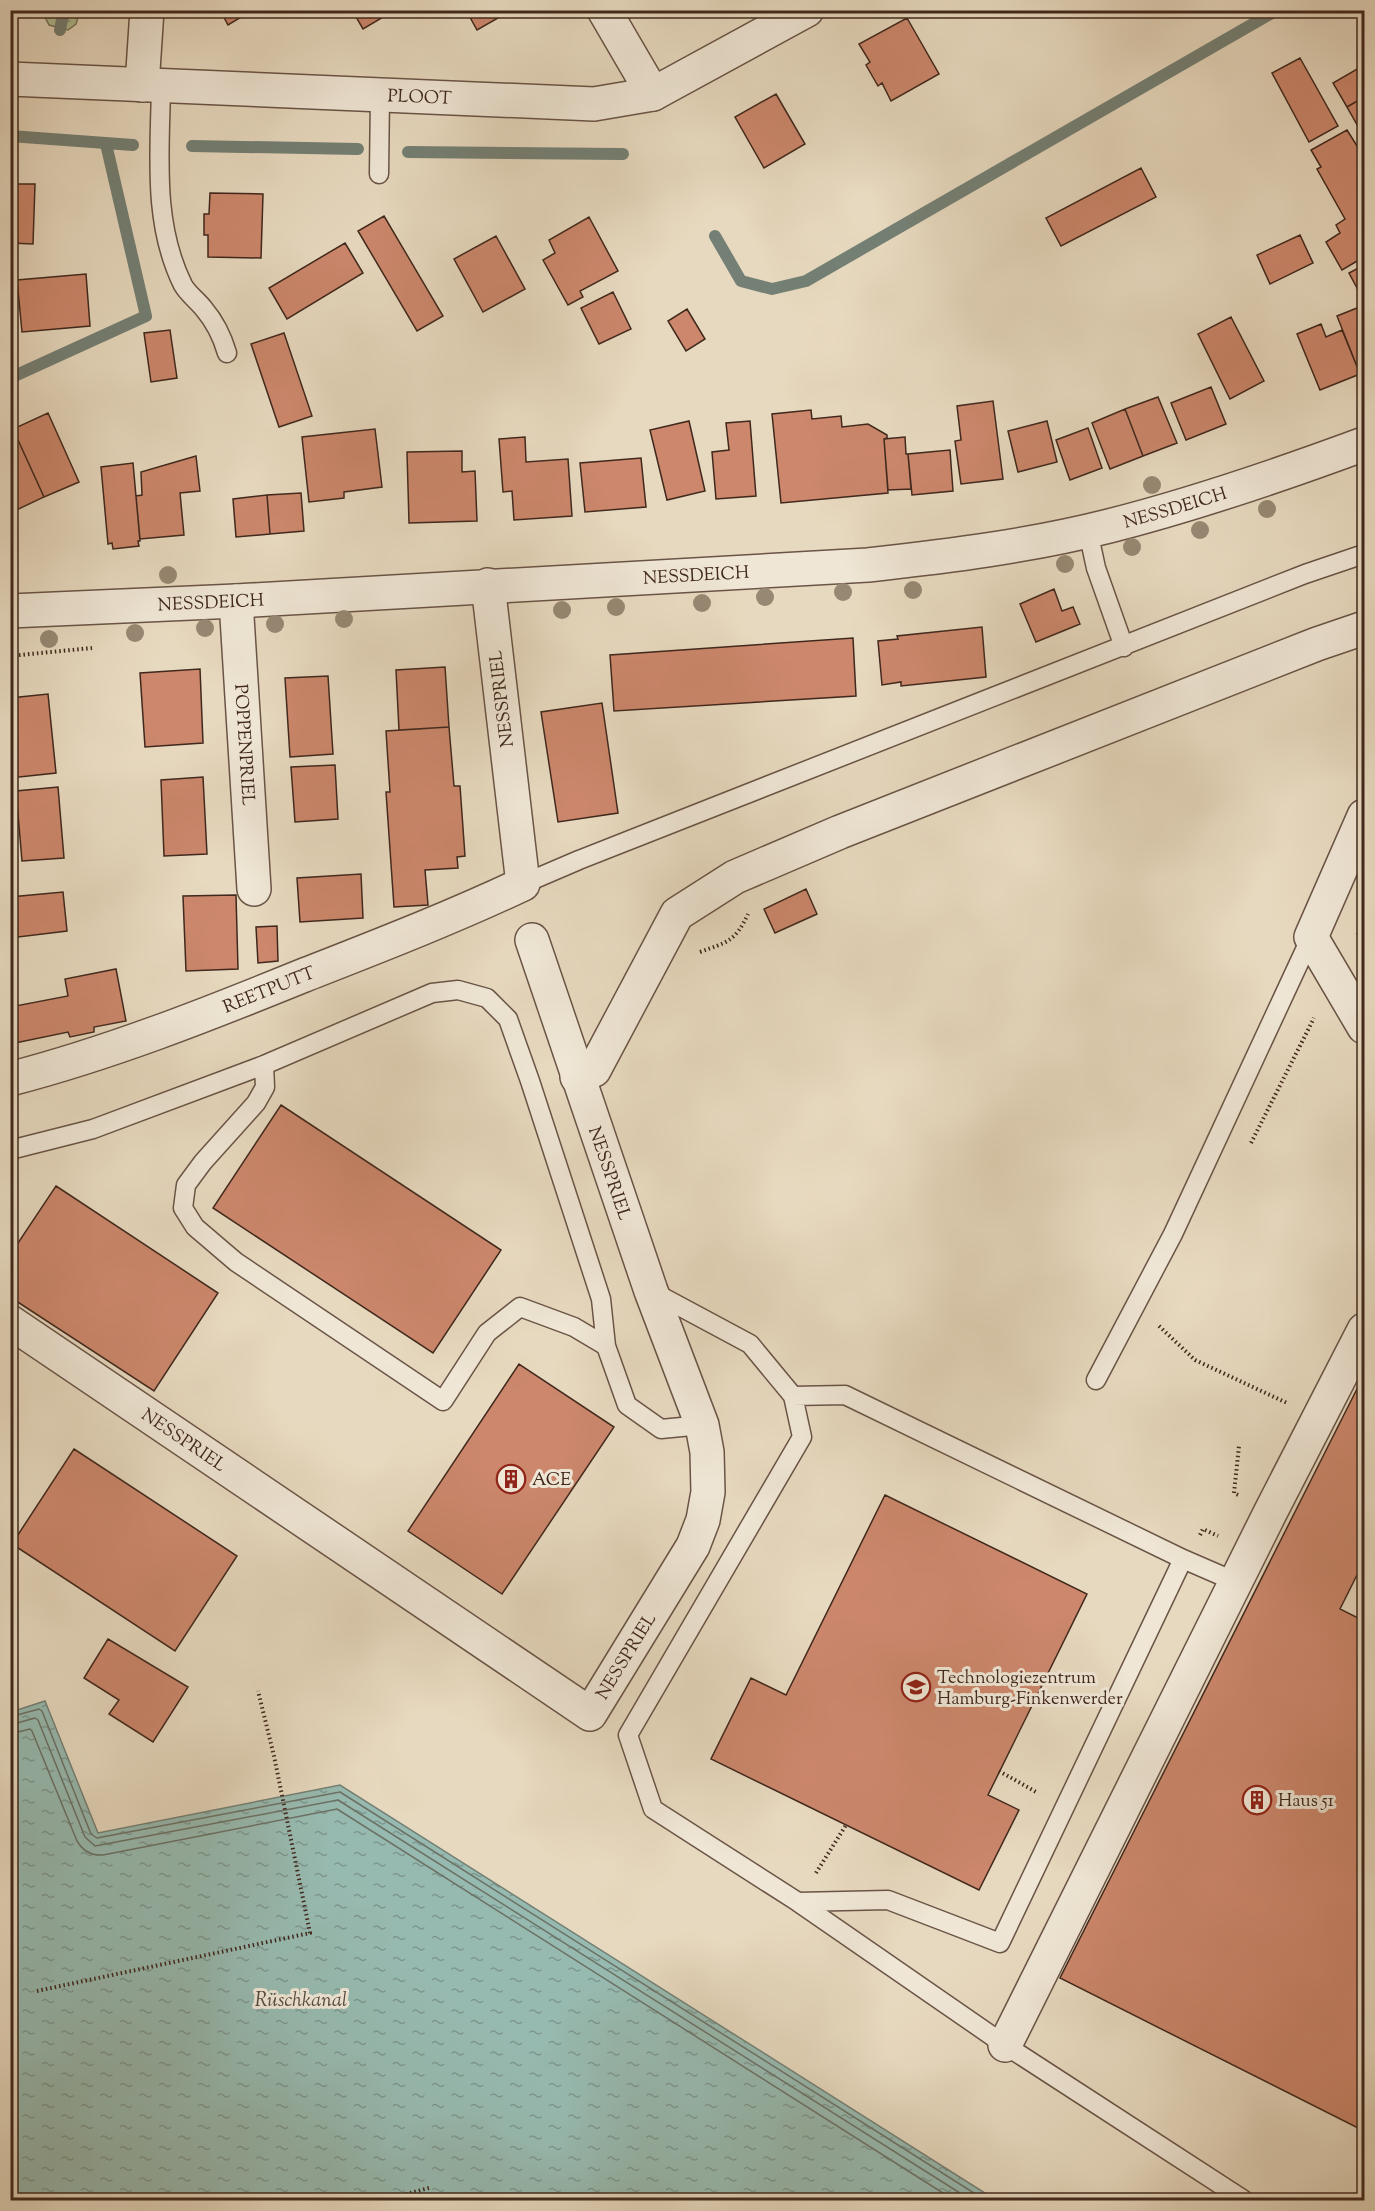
<svg xmlns="http://www.w3.org/2000/svg" width="1375" height="2211" font-family="'Sorts Mill Goudy',serif">
  <style>
    .grass { fill: url(#grass-dots); stroke: #78745a; stroke-width: 1.5 }
    .water { fill: url(#water-ripples); stroke: #748075; stroke-width: 1.5 }
    .lines { fill: none; stroke-linecap: round; stroke-linejoin: round }
    .shore { stroke: #6c7166; stroke-width: 1.5 }
    .stream { stroke: #748075; stroke-width: 12 }
    .building { fill: #cc876c; stroke: #40281d; stroke-width: 1.5 }
    .service-casing { stroke: #6a5446; stroke-width: 21 }
    .minor-casing { stroke: #6a5446; stroke-width: 36 }
    .tertiary-casing { stroke: #6a5446; stroke-width: 36 }
    .path { stroke: #40281d; stroke-width: 4; stroke-dasharray: 1.5 3; stroke-linecap: butt }
    .service { stroke: #efe6d5; stroke-width: 18 }
    .minor { stroke: #efe6d5; stroke-width: 33 }
    .tertiary { stroke: #efe6d5; stroke-width: 33 }
    .tree { fill: #978873 }
    .labels { text-anchor: middle; stroke-width: 6; stroke-linejoin: round; paint-order: stroke }
    .street-label { font-size: 18px; fill: #40281d; stroke: #efe6d5 }
    .poi-label { font-size: 18px; fill: #40281d; stroke: #efe6d5; text-anchor: start }
    .water-label { font-size: 20px; font-style: italic; fill: #564c42; stroke: #efe6d5 }
  </style>
  <defs>
    <pattern id="grass-dots" width="8" height="8" patternUnits="userSpaceOnUse" patternTransform="scale(1.5)"><rect width="8" height="8" fill="#b0c096"/><path d="M2 2h.1M6 6h.1" fill="none" stroke="#919c7a" stroke-width="1.8" stroke-linecap="round"/></pattern>
    <pattern id="water-ripples" width="26" height="14" patternUnits="userSpaceOnUse" patternTransform="scale(1.5)"><rect width="26" height="14" fill="#97bab0"/><path d="M2 4q2-2 4 0t4 0M15 11q2-2 4 0t4 0" fill="none" stroke="#7d978f"/></pattern>
  </defs>
  <rect width="100%" height="100%" fill="#e7d9bf"/>
  <filter id="stains"><feTurbulence type="fractalNoise" baseFrequency=".00333" numOctaves="4"/><feColorMatrix values="0 0 0 0 .2 0 0 0 0 .09 0 0 0 0 .02 0 0 0 .5 -.17"/></filter>
  <radialGradient id="worn" r=".72"><stop offset=".6" stop-color="#630" stop-opacity="0"/><stop offset="1" stop-color="#630" stop-opacity=".3"/></radialGradient>
  <path class="grass" d="M 42,11 L 42,10 L 80,11 L 76,24 L 68,30 L 49,25 Z"/>
  <path class="water" d="M 45,1701 L 98,1833 L 340,1785 L 996,2200 L 11,2200 L 11,1712 Z"/>
  <g class="lines">
    <path class="shore" d="M 10,1717 L 39,1709 L 42,1711 L 91,1834 L 97,1838 L 340,1792 L 985,2200
      M 10,1725 L 35,1718 L 38,1720 L 85,1837 L 95,1846 L 338,1800 L 971,2200
      M 10,1734 L 30,1729 L 32,1731 L 77,1841 C 83,1851 91,1856 103,1855 L 337,1809 L 954,2200"/>
    <path class="stream" d="M 60,30 L 64,10
      M 10,136 L 133,145
      M 192,146 L 358,149
      M 408,152 L 623,154
      M 715,236 L 741,281 L 772,289 L 806,281 L 1277,10
      M 10,378 L 146,316 L 106,144"/>
  </g>
  <path class="building" d="M 220,10 L 253,10 L 228,25 Z
    M 352,10 L 395,10 L 363,29 Z
    M 466,10 L 512,10 L 477,30 Z
    M 907,18 L 939,74 L 891,101 L 882,83 L 878,86 L 866,65 L 870,62 L 859,44 Z
    M 1300,58 L 1338,126 L 1309,142 L 1272,73 Z
    M 1364,65 L 1364,97 L 1347,107 L 1333,83 Z
    M 776,94 L 805,144 L 764,168 L 735,117 Z
    M 1364,97 L 1364,137 L 1347,107 Z
    M 1347,130 L 1364,157 L 1364,257 L 1342,270 L 1326,242 L 1340,233 L 1336,225 L 1345,219 L 1317,169 L 1321,167 L 1311,150 Z
    M 1141,168 L 1156,197 L 1061,246 L 1046,218 Z
    M 10,184 L 35,184 L 33,244 L 10,243 Z
    M 210,193 L 263,194 L 261,258 L 208,257 L 208,235 L 204,235 L 204,214 L 209,214 Z
    M 384,216 L 443,316 L 417,331 L 358,231 Z
    M 589,217 L 618,271 L 580,291 L 583,297 L 568,305 L 543,260 L 555,253 L 549,240 Z
    M 1300,235 L 1313,263 L 1270,284 L 1257,255 Z
    M 496,236 L 525,289 L 483,312 L 454,259 Z
    M 345,243 L 363,273 L 287,319 L 269,288 Z
    M 1364,265 L 1364,301 L 1349,273 Z
    M 86,274 L 90,326 L 22,332 L 17,280 Z
    M 613,292 L 631,329 L 599,344 L 581,308 Z
    M 1357,308 L 1364,322 L 1364,372 L 1360,374 L 1337,316 Z
    M 687,309 L 705,339 L 686,351 L 668,321 Z
    M 1231,317 L 1264,381 L 1230,399 L 1198,334 Z
    M 1321,324 L 1326,337 L 1342,330 L 1360,374 L 1320,390 L 1297,334 Z
    M 170,330 L 177,378 L 151,382 L 144,333 Z
    M 284,333 L 312,416 L 279,427 L 251,344 Z
    M 1211,387 L 1226,424 L 1186,440 L 1171,403 Z
    M 1158,397 L 1177,443 L 1143,456 L 1125,409 Z
    M 993,401 L 1003,479 L 961,484 L 955,441 L 961,440 L 957,406 Z
    M 1125,409 L 1143,456 L 1110,469 L 1092,423 Z
    M 811,410 L 812,419 L 841,416 L 842,427 L 868,424 L 887,435 L 887,438 L 884,439 L 888,493 L 781,503 L 772,414 Z
    M 48,413 L 79,482 L 44,497 L 13,429 Z
    M 689,421 L 705,491 L 667,500 L 650,430 Z
    M 750,421 L 756,496 L 716,499 L 712,452 L 729,450 L 726,423 Z
    M 1047,421 L 1057,462 L 1018,472 L 1008,431 Z
    M 1088,428 L 1102,468 L 1070,480 L 1056,440 Z
    M 13,429 L 44,497 L 10,513 L 10,430 Z
    M 375,429 L 382,487 L 344,492 L 344,498 L 309,502 L 302,437 Z
    M 525,437 L 526,462 L 568,459 L 572,516 L 514,520 L 512,491 L 503,492 L 499,439 Z
    M 905,437 L 906,454 L 908,454 L 911,489 L 888,490 L 884,439 Z
    M 950,450 L 953,491 L 912,495 L 908,454 Z
    M 462,451 L 462,472 L 475,471 L 477,521 L 409,523 L 407,452 Z
    M 196,456 L 200,491 L 180,493 L 184,535 L 140,539 L 136,496 L 142,495 L 141,472 Z
    M 641,458 L 646,507 L 585,512 L 580,463 Z
    M 133,463 L 140,541 L 138,541 L 139,546 L 113,549 L 112,543 L 108,544 L 101,467 Z
    M 301,493 L 304,531 L 270,534 L 267,495 Z
    M 267,495 L 270,534 L 236,537 L 233,499 Z
    M 1054,589 L 1062,611 L 1073,607 L 1080,624 L 1036,642 L 1020,604 Z
    M 982,627 L 986,677 L 901,686 L 901,682 L 882,685 L 878,641 L 898,639 L 897,636 Z
    M 853,638 L 856,696 L 614,711 L 610,655 Z
    M 445,667 L 449,727 L 399,730 L 396,670 Z
    M 200,669 L 203,743 L 145,747 L 140,673 Z
    M 328,676 L 333,754 L 290,757 L 285,678 Z
    M 48,694 L 56,773 L 10,778 L 10,698 Z
    M 602,703 L 618,813 L 558,822 L 541,712 Z
    M 449,727 L 454,786 L 460,786 L 465,856 L 457,857 L 458,868 L 425,870 L 428,905 L 394,907 L 386,792 L 390,792 L 386,731 Z
    M 335,765 L 338,819 L 295,822 L 291,767 Z
    M 203,777 L 207,854 L 164,856 L 161,780 Z
    M 58,787 L 64,858 L 22,861 L 16,791 Z
    M 361,874 L 363,918 L 300,922 L 297,878 Z
    M 806,889 L 817,914 L 775,933 L 764,909 Z
    M 63,892 L 67,931 L 10,938 L 10,897 Z
    M 236,895 L 238,969 L 186,971 L 183,896 Z
    M 1364,919 L 1364,938 L 1357,934 Z
    M 277,926 L 278,961 L 258,963 L 256,927 Z
    M 116,969 L 126,1021 L 94,1027 L 94,1032 L 70,1037 L 68,1032 L 10,1044 L 10,1007 L 68,996 L 65,979 Z
    M 281,1105 L 501,1250 L 433,1353 L 213,1208 Z
    M 56,1186 L 218,1293 L 154,1391 L 10,1297 L 10,1255 Z
    M 519,1364 L 614,1427 L 502,1594 L 408,1531 Z
    M 1364,1375 L 1364,1576 L 1358,1573 L 1340,1609 L 1364,1621 L 1364,2131 L 1060,1978 Z
    M 74,1449 L 237,1556 L 175,1651 L 12,1544 Z
    M 885,1495 L 1087,1594 L 988,1795 L 1019,1810 L 979,1890 L 711,1759 L 751,1678 L 786,1695 Z
    M 108,1639 L 188,1687 L 153,1742 L 109,1714 L 119,1700 L 84,1678 Z"/>
  <g class="lines">
    <g class="service-casing">
      <path id="service" d="M 161,86 C 160,152 152,223 183,285 C 188,294 198,301 204,309 C 216,323 222,336 227,353
        M 379,174 L 380,95
        M 1088,531 L 1096,568 L 1124,647
        M 523,884 L 579,860 L 1305,574 L 1364,554
        M 264,1065 L 265,1087 L 256,1103 L 203,1162 L 186,1185 L 183,1208 L 195,1227 L 236,1262 L 443,1401 L 487,1333 L 520,1307 L 574,1327 L 606,1346 L 627,1405 L 661,1429 L 702,1425
        M 10,1150 L 93,1129 L 264,1065 L 432,993 L 458,990 L 487,998 L 508,1019 L 530,1081 L 601,1299 L 606,1346
        M 653,1292 L 750,1344 L 793,1396 L 802,1437 L 628,1735 L 653,1809 L 798,1902 L 888,1900 L 1000,1943 L 1183,1559 L 845,1395 L 793,1396
        M 1096,1380 L 1173,1234 L 1311,937
        M 1183,1559 L 1236,1582
        M 798,1902 L 1005,2045 L 1244,2200"/>
    </g>
    <g class="minor-casing">
      <g id="minor">
        <path d="M 604,10 L 653,94"/>
        <path id="s1" d="M 10,79 L 594,104 L 653,94 L 807,10"/>
        <path d="M 142,85 L 147,10"/>
        <path id="s2" d="M 236,601 L 254,889"/>
        <path d="M 1364,816 L 1311,937 L 1364,1027"/>
        <path d="M 577,1077 L 594,1070 L 677,914 L 735,877 L 840,832 L 1317,644 L 1364,628"/>
        <path id="s3" d="M 10,1079 C 110,1053 206,1015 302,976 C 376,947 451,918 523,884 L 488,585"/>
        <path id="s4" d="M 10,1322 L 590,1714 L 693,1546 L 703,1520 L 708,1492 L 707,1452 L 702,1425 L 651,1291 L 532,940"/>
        <path d="M 1005,2045 L 1270,1513 L 1364,1330"/>
      </g>
    </g>
    <g class="tertiary-casing">
      <g id="tertiary">
        <path id="s5" d="M 10,611 L 236,601 L 868,565 C 949,556 1030,546 1109,526 C 1196,504 1280,475 1364,444"/>
      </g>
    </g>
    <path class="path" d="M 10,656 L 92,648
      M 700,952 C 727,942 735,942 748,914
      M 1251,1143 L 1314,1018
      M 1159,1326 L 1195,1360 L 1287,1403
      M 1238,1495 L 1234,1493 L 1239,1446
      M 1200,1535 L 1203,1529 L 1218,1536
      M 999,1771 L 1038,1793
      M 816,1873 L 846,1825
      M 37,1991 L 310,1933 L 274,1756 L 258,1691
      M 384,2200 L 429,2188"/>
    <use href="#service" class="service"/>
    <use href="#minor" class="minor"/>
    <use href="#tertiary" class="tertiary"/>
  </g>
  <g class="tree">
    <circle cx="1152" cy="485" r="9"/>
    <circle cx="1267" cy="509" r="9"/>
    <circle cx="1200" cy="530" r="9"/>
    <circle cx="1132" cy="547" r="9"/>
    <circle cx="1065" cy="564" r="9"/>
    <circle cx="168" cy="575" r="9"/>
    <circle cx="913" cy="590" r="9"/>
    <circle cx="843" cy="592" r="9"/>
    <circle cx="765" cy="597" r="9"/>
    <circle cx="702" cy="603" r="9"/>
    <circle cx="616" cy="607" r="9"/>
    <circle cx="562" cy="610" r="9"/>
    <circle cx="344" cy="619" r="9"/>
    <circle cx="275" cy="624" r="9"/>
    <circle cx="205" cy="628" r="9"/>
    <circle cx="135" cy="633" r="9"/>
    <circle cx="49" cy="639" r="9"/>
  </g>
  <defs>
    <g id="building-ring" transform="scale(1.5)"><circle r="9.5" fill="#efe6d5" stroke="#8f2418" stroke-width="1.5"/><path d="M-4-6H4V6H1V3H-1V6H-4ZM-2.5-4.3h1.7v1.8h-1.7ZM.8-4.3h1.7v1.8H.8ZM-2.5-1h1.7V.8h-1.7ZM.8-1h1.7V.8H.8Z" fill="#8f2418"/></g>
    <g id="university-ring" transform="scale(1.5)"><circle r="9.5" fill="#efe6d5" stroke="#8f2418" stroke-width="1.5"/><path d="M0-5L7-2L0 1L-7-2ZM-4 1L0 2.5L4 1V4Q0 6-4 4Z" fill="#8f2418"/></g>
  </defs>
  <g fill-rule="evenodd">
    <use href="#building-ring" x="511" y="1479"/>
    <use href="#university-ring" x="916" y="1687"/>
    <use href="#building-ring" x="1257" y="1800"/>
  </g>
  <g class="labels">
    <g class="street-label">
      <text dy="6" stroke="none"><textPath href="#s1" startOffset="410">PLOOT</textPath></text>
      <text dy="6" stroke="none"><textPath href="#s5" startOffset="1172">NESSDEICH</textPath></text>
      <text dy="6" stroke="none"><textPath href="#s5" startOffset="687">NESSDEICH</textPath></text>
      <text dy="6" stroke="none"><textPath href="#s5" startOffset="201">NESSDEICH</textPath></text>
      <text transform="translate(501 699) rotate(-97)" y="6">NESSPRIEL</text>
      <text dy="6" stroke="none"><textPath href="#s2" startOffset="144">POPPENPRIEL</textPath></text>
      <text dy="6" stroke="none"><textPath href="#s3" startOffset="274">REETPUTT</textPath></text>
      <text transform="translate(610 1173) rotate(71)" y="6">NESSPRIEL</text>
      <text dy="6" stroke="none"><textPath href="#s4" startOffset="210">NESSPRIEL</textPath></text>
      <text dy="6" stroke="none"><textPath href="#s4" startOffset="768">NESSPRIEL</textPath></text>
    </g>
    <g class="poi-label">
      <text x="532" y="1485">ACE</text>
      <text x="937" y="1683">Technologiezentrum<tspan x="937" dy="21">Hamburg-Finkenwerder</tspan></text>
      <text x="1278" y="1806">Haus 51</text>
    </g>
    <g class="water-label">
      <text x="301" y="2006">Rüschkanal</text>
    </g>
  </g>
  <rect width="1375" height="2211" fill="none" stroke="#e7d9bf" stroke-width="36"/>
  <rect x="12" y="12" width="1351" height="2187" fill="none" stroke="#40281d" stroke-width="3"/>
  <rect x="18" y="18" width="1339" height="2175" fill="none" stroke="#40281d" stroke-width="1.5"/>
  <rect width="100%" height="100%" filter="url(#stains)"/>
  <rect width="100%" height="100%" fill="url(#worn)"/>
</svg>
